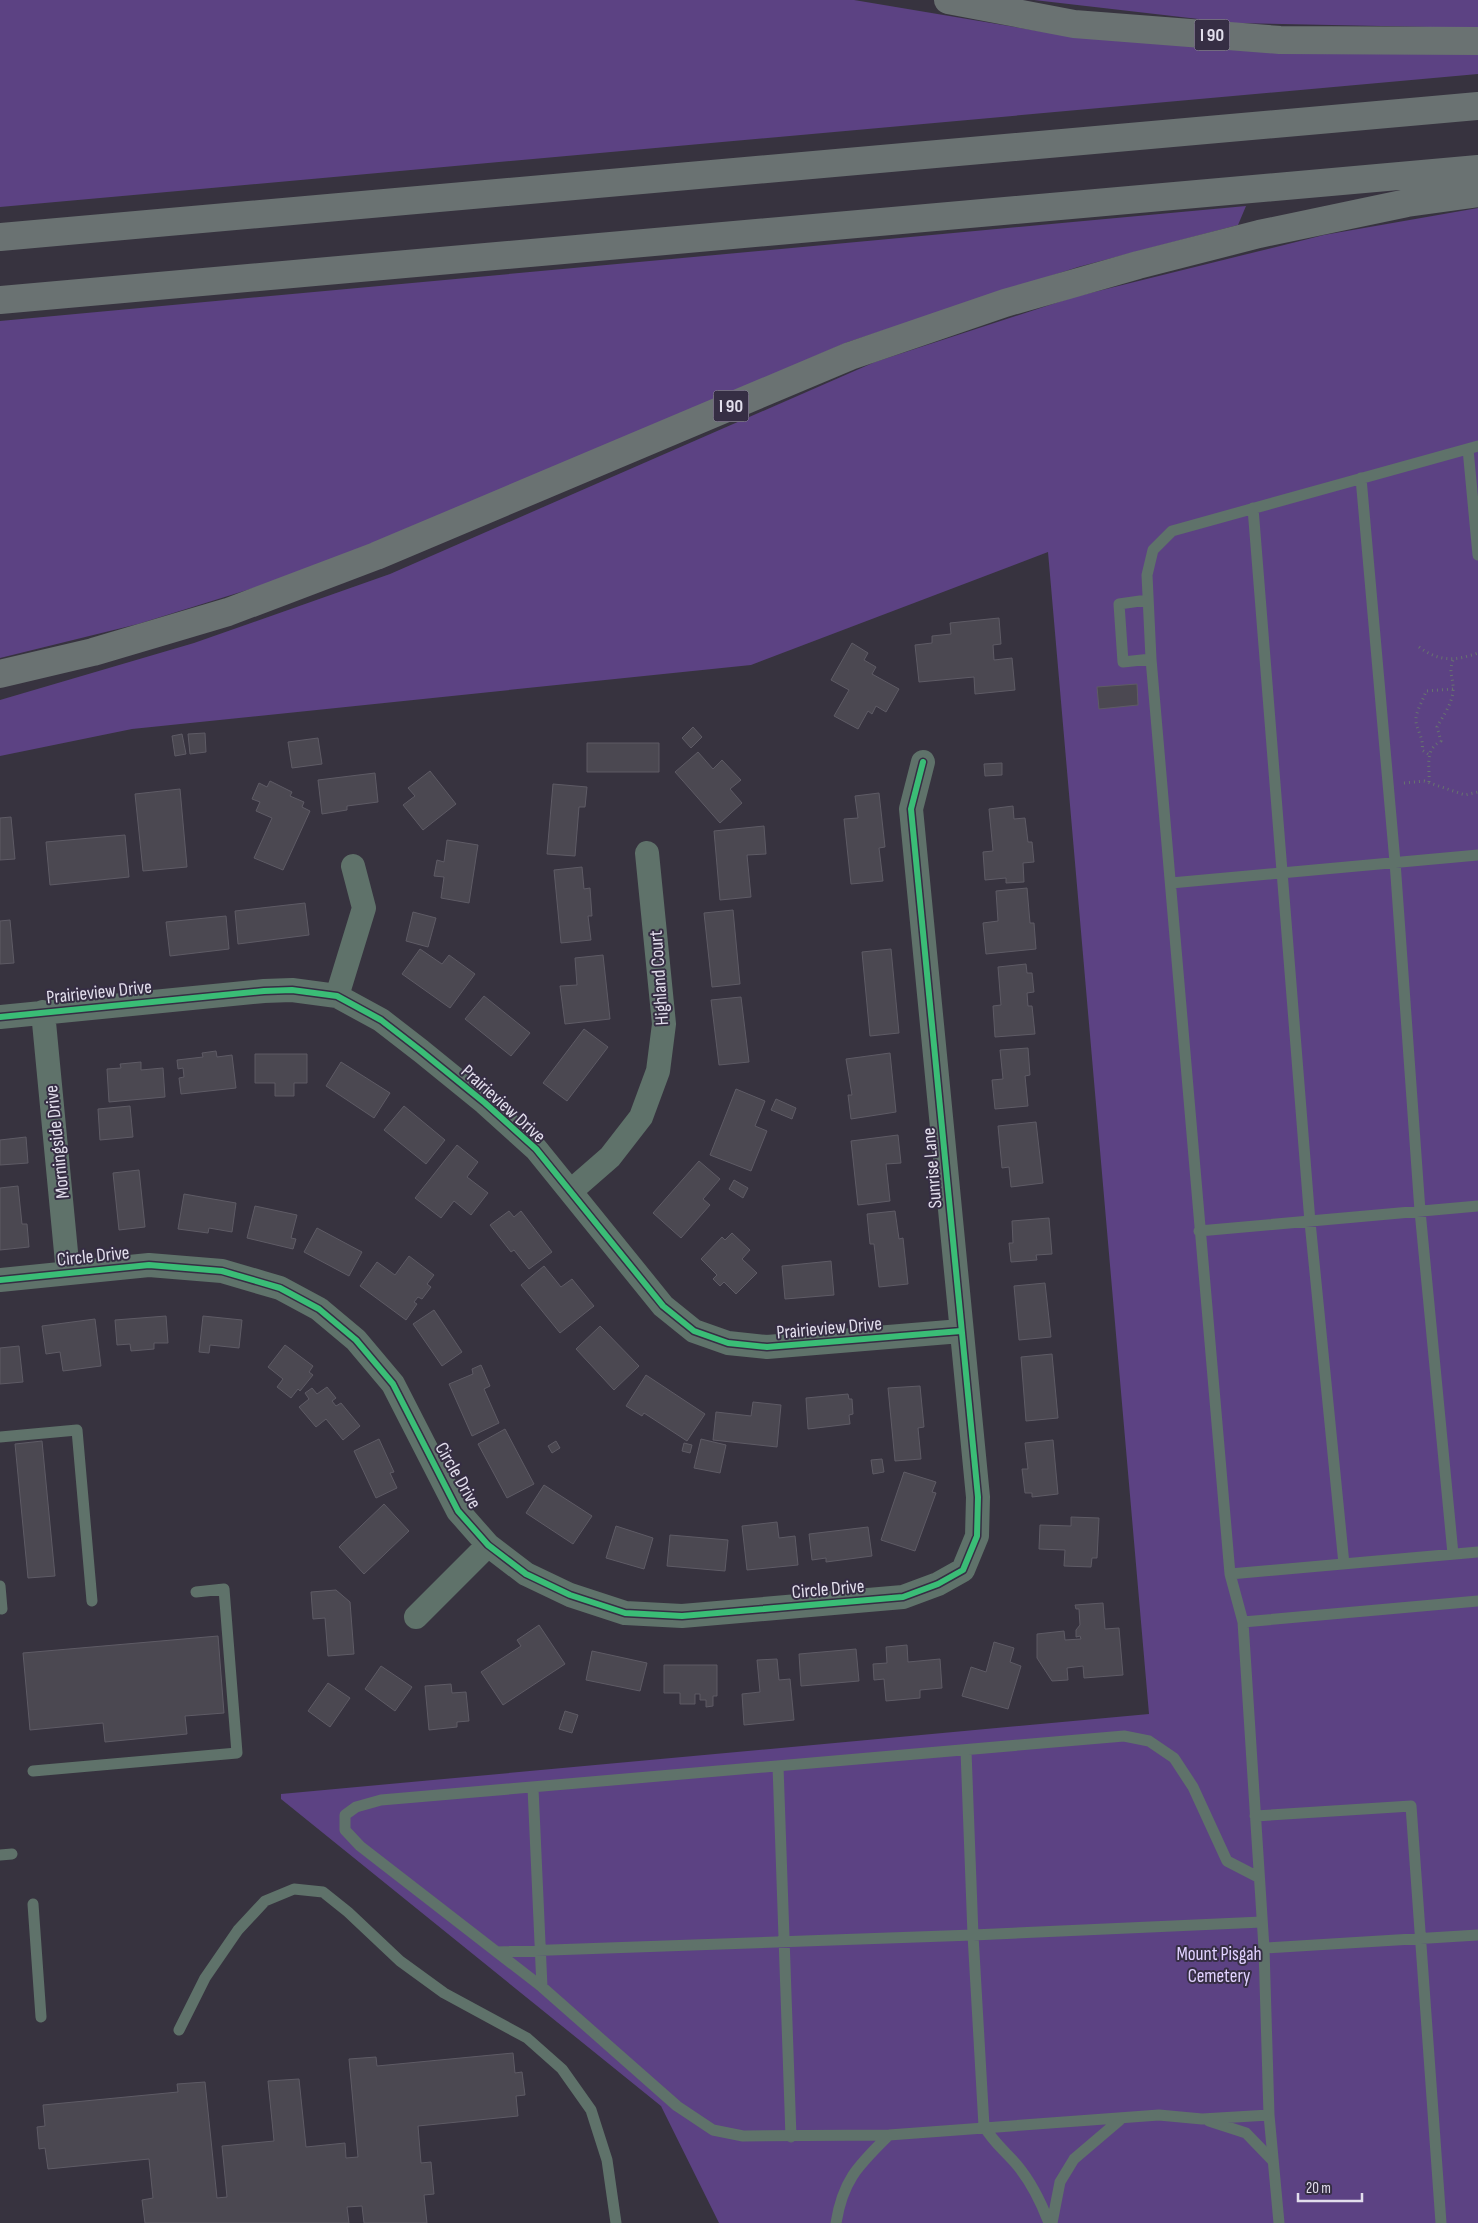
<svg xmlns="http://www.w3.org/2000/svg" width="1478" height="2223" font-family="'Sofia Sans Condensed',sans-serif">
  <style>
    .green { fill: #5c4283 }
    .building { fill: #4b4851; stroke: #5e5b65 }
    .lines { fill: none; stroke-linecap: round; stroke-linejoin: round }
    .path { stroke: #67726f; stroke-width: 3; stroke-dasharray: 1 4; stroke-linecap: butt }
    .service { stroke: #5f726a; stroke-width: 11 }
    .minor { stroke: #5f726a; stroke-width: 24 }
    .motorway { stroke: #6a7272; stroke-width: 28 }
    .cycleway-casing { stroke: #362e44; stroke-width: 9 }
    .cycleway { stroke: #3abd76; stroke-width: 6 }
    .labels { text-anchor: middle; stroke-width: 4; stroke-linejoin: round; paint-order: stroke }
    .shield { fill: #362e44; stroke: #aea9ba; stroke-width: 1 }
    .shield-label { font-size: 18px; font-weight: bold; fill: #e2deec }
    .street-label { font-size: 19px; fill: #e2deec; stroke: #362e44 }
    .park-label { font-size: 19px; fill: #e1d2ff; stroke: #362e44 }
  </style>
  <rect width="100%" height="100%" fill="#37333f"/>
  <path class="green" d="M 0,0 L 854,0 L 1057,34 L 1478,54 L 1478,74 L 0,207 Z
    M 1034,0 L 1478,0 L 1478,28 L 1233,23 Z
    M 1246,206 L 1238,225 L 1078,267 L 848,342 L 331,564 L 138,624 L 0,658 L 0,321 Z
    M 1478,208 L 1478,2223 L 719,2223 L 661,2106 L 281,1799 L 281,1794 L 1149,1714 L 1048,552 L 751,665 L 132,729 L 0,756 L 0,700 L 194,643 L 390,574 L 875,362 L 1074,297 L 1324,235 Z"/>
  <path class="building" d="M 999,618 L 1001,644 L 993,645 L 994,660 L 1012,658 L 1015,690 L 975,694 L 974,677 L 919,682 L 915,645 L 932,643 L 932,636 L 951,634 L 950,623 Z
    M 852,643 L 868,653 L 864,660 L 876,667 L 872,674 L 899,689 L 886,712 L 876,706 L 872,714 L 868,711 L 858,729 L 834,716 L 849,690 L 831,680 Z
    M 1137,684 L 1138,705 L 1099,709 L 1097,687 Z
    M 693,727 L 702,737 L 691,748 L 682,738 Z
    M 205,733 L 206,752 L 190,754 L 188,734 Z
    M 182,734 L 186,754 L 175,756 L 172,736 Z
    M 318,738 L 322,764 L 292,768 L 288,742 Z
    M 587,743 L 659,743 L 659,772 L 587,772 Z
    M 698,752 L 713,769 L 722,760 L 741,780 L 730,789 L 742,803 L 720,823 L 675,772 Z
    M 1002,763 L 1002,775 L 985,776 L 984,764 Z
    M 430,771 L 456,804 L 423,830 L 403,805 L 415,796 L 408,788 Z
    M 375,773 L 378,802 L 347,806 L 347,810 L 322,814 L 318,780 Z
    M 270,781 L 292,792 L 290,796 L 304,802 L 302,807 L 310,811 L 283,870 L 254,858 L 272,818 L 256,811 L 260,802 L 252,799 L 259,783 L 267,787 Z
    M 553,784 L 587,787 L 585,807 L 579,807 L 575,856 L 547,854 Z
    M 180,789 L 187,867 L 143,871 L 135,794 Z
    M 879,793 L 885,847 L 879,848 L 883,881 L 851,884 L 844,819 L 858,818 L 855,796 Z
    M 1013,806 L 1014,819 L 1025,818 L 1028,842 L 1032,842 L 1034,862 L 1023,863 L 1024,882 L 1006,883 L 1006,878 L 985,880 L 983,852 L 993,851 L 989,809 Z
    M 11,817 L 15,859 L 0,860 L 0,818 Z
    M 764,826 L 766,854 L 747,855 L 751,897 L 720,900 L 714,831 Z
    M 125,835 L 129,877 L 50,885 L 46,842 Z
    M 447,840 L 478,845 L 469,903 L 441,898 L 444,877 L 434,876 L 437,860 L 444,862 Z
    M 582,867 L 584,889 L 590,888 L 592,916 L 588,916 L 591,940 L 561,943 L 554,870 Z
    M 1027,888 L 1030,923 L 1034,923 L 1036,949 L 986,954 L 983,923 L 998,921 L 996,891 Z
    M 305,903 L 309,935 L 238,944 L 235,911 Z
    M 733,910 L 740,984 L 712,987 L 704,913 Z
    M 413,912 L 436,918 L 428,947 L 406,941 Z
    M 226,916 L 229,949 L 170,956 L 166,922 Z
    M 10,920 L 14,963 L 0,964 L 0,921 Z
    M 420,949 L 442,964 L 449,955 L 475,974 L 450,1008 L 402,974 Z
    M 891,949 L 899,1033 L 870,1036 L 862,952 Z
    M 603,955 L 610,1019 L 565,1024 L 560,986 L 577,985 L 575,958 Z
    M 1026,964 L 1027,973 L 1032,973 L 1034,992 L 1027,993 L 1028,1006 L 1032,1006 L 1035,1034 L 995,1037 L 993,1006 L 1001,1005 L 998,967 Z
    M 484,996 L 530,1033 L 511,1056 L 465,1019 Z
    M 741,997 L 749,1062 L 719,1065 L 711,1000 Z
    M 584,1029 L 608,1047 L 567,1101 L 543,1083 Z
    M 1028,1048 L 1030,1075 L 1025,1076 L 1028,1106 L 995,1109 L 992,1080 L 1003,1079 L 1000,1050 Z
    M 216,1051 L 217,1057 L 232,1055 L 236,1088 L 181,1094 L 179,1078 L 184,1077 L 183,1068 L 178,1069 L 177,1060 L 203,1057 L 202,1053 Z
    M 890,1053 L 896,1112 L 851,1119 L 848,1095 L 852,1095 L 846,1059 Z
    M 255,1054 L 307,1054 L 307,1083 L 294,1083 L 294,1096 L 275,1096 L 275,1083 L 255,1083 Z
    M 141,1062 L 141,1070 L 163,1068 L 165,1097 L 109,1102 L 107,1069 L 121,1068 L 120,1064 Z
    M 341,1062 L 390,1093 L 374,1118 L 326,1086 Z
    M 736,1089 L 765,1101 L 755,1126 L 767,1131 L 751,1171 L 710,1155 Z
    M 776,1099 L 796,1108 L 792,1119 L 771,1110 Z
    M 130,1106 L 133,1137 L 100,1140 L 98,1109 Z
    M 404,1106 L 445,1140 L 426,1164 L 384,1130 Z
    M 1036,1122 L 1043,1183 L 1011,1187 L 1009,1167 L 1002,1168 L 998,1126 Z
    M 898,1135 L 901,1163 L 886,1164 L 890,1201 L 858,1205 L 851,1141 Z
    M 26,1137 L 28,1163 L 0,1165 L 0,1140 Z
    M 457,1145 L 478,1162 L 467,1177 L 488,1193 L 471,1215 L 454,1201 L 441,1218 L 415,1198 Z
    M 699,1161 L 720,1179 L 703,1199 L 710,1205 L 681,1238 L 653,1213 Z
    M 139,1170 L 145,1227 L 119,1230 L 113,1173 Z
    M 734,1180 L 748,1188 L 743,1198 L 729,1189 Z
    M 18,1186 L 22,1224 L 27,1224 L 29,1247 L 0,1250 L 0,1188 Z
    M 184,1194 L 236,1203 L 232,1232 L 209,1228 L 208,1233 L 178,1229 Z
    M 255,1206 L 297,1215 L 291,1238 L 296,1239 L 293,1249 L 247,1238 Z
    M 509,1211 L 514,1217 L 521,1211 L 552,1252 L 529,1269 L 514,1250 L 511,1252 L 490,1225 Z
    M 895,1211 L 899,1239 L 903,1238 L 908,1284 L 879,1287 L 874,1244 L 870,1244 L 867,1214 Z
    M 1049,1218 L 1052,1254 L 1036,1255 L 1037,1260 L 1011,1262 L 1009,1243 L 1013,1243 L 1012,1221 Z
    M 317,1228 L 362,1252 L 349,1276 L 304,1252 Z
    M 732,1233 L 750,1250 L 742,1259 L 757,1273 L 736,1294 L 724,1282 L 720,1286 L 713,1279 L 717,1275 L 701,1259 L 722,1237 L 725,1240 Z
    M 409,1256 L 434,1275 L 427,1284 L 431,1287 L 422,1299 L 418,1297 L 414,1302 L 417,1304 L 406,1320 L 360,1286 L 377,1262 L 395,1275 Z
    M 831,1261 L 834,1295 L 785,1299 L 782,1266 Z
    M 544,1266 L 561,1287 L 572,1279 L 594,1306 L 560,1333 L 521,1285 Z
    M 1045,1283 L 1051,1337 L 1019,1340 L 1014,1286 Z
    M 434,1310 L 462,1352 L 442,1366 L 413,1324 Z
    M 166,1316 L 168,1343 L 154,1343 L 154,1349 L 131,1351 L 130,1344 L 117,1345 L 115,1320 Z
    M 203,1316 L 242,1320 L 239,1348 L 210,1345 L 209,1353 L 199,1352 Z
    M 95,1319 L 101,1366 L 63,1371 L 60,1352 L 46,1354 L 42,1326 Z
    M 600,1326 L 639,1366 L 614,1390 L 576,1349 Z
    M 285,1345 L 313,1366 L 309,1372 L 313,1375 L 300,1391 L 298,1389 L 291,1398 L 277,1387 L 283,1379 L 268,1367 Z
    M 19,1346 L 23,1382 L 0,1384 L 0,1348 Z
    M 1052,1354 L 1058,1418 L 1026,1421 L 1021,1357 Z
    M 481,1365 L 490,1386 L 484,1389 L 499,1423 L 472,1436 L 449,1384 L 473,1374 L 472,1369 Z
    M 646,1375 L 705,1414 L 687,1441 L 644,1413 L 642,1416 L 626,1406 Z
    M 920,1386 L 924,1427 L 918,1428 L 921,1459 L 895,1461 L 888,1388 Z
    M 327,1387 L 336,1398 L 332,1401 L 336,1406 L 341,1403 L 360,1426 L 343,1440 L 326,1419 L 316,1427 L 299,1407 L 309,1399 L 305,1393 L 312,1388 L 317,1394 Z
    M 848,1394 L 849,1399 L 852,1399 L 853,1414 L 849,1415 L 850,1424 L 808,1429 L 806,1398 Z
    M 753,1402 L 781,1405 L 777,1447 L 713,1440 L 716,1412 L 751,1416 Z
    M 505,1429 L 534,1484 L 507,1498 L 478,1444 Z
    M 379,1439 L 394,1472 L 390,1473 L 397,1488 L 376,1498 L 354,1451 Z
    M 701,1439 L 726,1445 L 720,1473 L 694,1468 Z
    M 1053,1440 L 1058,1494 L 1032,1497 L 1032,1493 L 1025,1493 L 1022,1469 L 1028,1469 L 1025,1443 Z
    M 42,1441 L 55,1576 L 28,1578 L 15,1444 Z
    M 556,1441 L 560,1448 L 552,1453 L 548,1446 Z
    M 684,1443 L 692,1445 L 690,1453 L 682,1451 Z
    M 882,1459 L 884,1472 L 873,1474 L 871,1460 Z
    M 904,1472 L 936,1482 L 932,1492 L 936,1493 L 915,1551 L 881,1540 Z
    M 544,1485 L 592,1516 L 573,1544 L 526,1513 Z
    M 384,1504 L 409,1531 L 364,1574 L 339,1547 Z
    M 1071,1517 L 1099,1518 L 1097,1558 L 1092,1558 L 1091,1567 L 1064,1566 L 1065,1550 L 1039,1549 L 1040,1525 L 1071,1526 Z
    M 777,1522 L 779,1538 L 795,1536 L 798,1565 L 747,1570 L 742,1526 Z
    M 616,1526 L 653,1538 L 644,1569 L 606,1558 Z
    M 868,1527 L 872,1556 L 826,1562 L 826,1558 L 812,1560 L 809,1534 Z
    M 670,1535 L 728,1540 L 725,1571 L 667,1566 Z
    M 336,1590 L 350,1602 L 354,1654 L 328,1656 L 325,1618 L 313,1619 L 311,1592 Z
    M 1103,1603 L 1105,1629 L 1119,1628 L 1123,1675 L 1084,1678 L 1083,1666 L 1067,1668 L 1068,1680 L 1052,1681 L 1037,1658 L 1037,1634 L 1064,1631 L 1065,1640 L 1081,1639 L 1080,1636 L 1076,1637 L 1076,1630 L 1080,1625 L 1079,1609 L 1076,1609 L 1075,1605 Z
    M 539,1625 L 565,1664 L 503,1705 L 481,1672 L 521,1646 L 517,1640 Z
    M 218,1636 L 224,1713 L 185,1716 L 187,1734 L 105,1742 L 103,1723 L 30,1730 L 23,1653 Z
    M 994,1642 L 1014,1648 L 1010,1662 L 1021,1666 L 1008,1709 L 962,1696 L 971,1667 L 986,1672 Z
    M 907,1645 L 908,1662 L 940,1659 L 942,1688 L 920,1690 L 920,1698 L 886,1701 L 884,1679 L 874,1680 L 873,1664 L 887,1663 L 886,1647 Z
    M 856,1649 L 859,1681 L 801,1686 L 799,1654 Z
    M 592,1651 L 647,1663 L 640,1691 L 586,1680 Z
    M 777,1659 L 779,1680 L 790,1679 L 794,1720 L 744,1725 L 742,1694 L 760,1692 L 757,1660 Z
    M 664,1665 L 717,1665 L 717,1696 L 713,1696 L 713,1706 L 706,1707 L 706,1700 L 700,1700 L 700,1694 L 695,1694 L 695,1704 L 680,1704 L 680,1693 L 664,1693 Z
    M 381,1666 L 412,1687 L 395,1711 L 365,1689 Z
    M 328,1683 L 350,1698 L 330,1727 L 308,1711 Z
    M 451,1684 L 452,1693 L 466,1692 L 469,1721 L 457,1722 L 457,1727 L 429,1730 L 425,1686 Z
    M 565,1711 L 578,1715 L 572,1733 L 559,1729 Z
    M 513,2053 L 515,2073 L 522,2072 L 525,2095 L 516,2096 L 518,2116 L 418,2126 L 421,2163 L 431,2162 L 434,2194 L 424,2195 L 427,2223 L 364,2223 L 362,2206 L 347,2207 L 349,2223 L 145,2223 L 142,2200 L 153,2198 L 149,2159 L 48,2169 L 45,2148 L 39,2149 L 37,2127 L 45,2126 L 43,2105 L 178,2092 L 177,2084 L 205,2082 L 217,2198 L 227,2197 L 222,2146 L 274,2141 L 268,2081 L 299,2079 L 306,2147 L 345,2143 L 346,2158 L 358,2157 L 349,2059 L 376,2057 L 377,2066 Z"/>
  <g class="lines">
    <path class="path" d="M 1419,647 C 1439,662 1455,661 1478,653
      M 1428,754 L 1422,750 C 1424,739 1418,733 1416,722 C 1415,712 1423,701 1426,691 L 1453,689
      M 1429,782 C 1430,766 1424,750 1441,741 L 1437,727 C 1443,716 1452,704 1453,691 C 1454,678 1448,674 1453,660
      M 1404,783 L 1424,781 L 1465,795 L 1478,792"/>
    <path class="service" d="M 1468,449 L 1478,555
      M 1361,478 L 1395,862 L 1420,1211 L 1453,1554
      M 1253,508 L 1310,1222 L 1344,1564
      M 1147,600 L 1119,604 L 1123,662 L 1151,659
      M 1171,883 L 1478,855
      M 1199,1231 L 1478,1206
      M 0,1437 L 77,1430 L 92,1601
      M 1230,1574 L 1478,1552
      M 0,1586 L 2,1609
      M 1243,1622 L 1478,1601
      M 966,1751 L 973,1935 L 984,2126 C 993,2142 1005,2151 1017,2165 C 1032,2183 1041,2202 1049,2223
      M 778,1766 L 791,2137
      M 33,1771 L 237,1753 L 224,1589 L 196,1592
      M 533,1788 L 542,1987
      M 1255,1816 L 1411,1806 L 1441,2223
      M 0,1855 L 12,1854
      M 1258,1877 L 1227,1861 L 1193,1787 L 1174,1758 L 1149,1741 L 1124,1736 L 381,1800 L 356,1807 L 345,1815 L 345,1830 L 360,1846 L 542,1987 L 677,2106 L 713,2130 L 743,2136 L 889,2135 L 1159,2115 L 1202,2119 L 1269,2115
      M 33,1904 L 41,2017
      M 1264,1948 L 1478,1935
      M 497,1952 L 973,1935 L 1262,1922
      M 179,2030 L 205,1978 L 238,1930 L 265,1901 L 294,1889 L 323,1892 L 348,1912 L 400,1961 L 444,1993 L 527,2038 L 562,2069 L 591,2110 L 607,2160 L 616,2223
      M 1209,2121 L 1246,2133 L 1272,2160
      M 836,2223 C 843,2179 859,2165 889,2135
      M 1052,2223 L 1060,2182 L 1074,2159 L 1121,2119
      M 1279,2223 L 1269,2115 L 1264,1948 L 1243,1622 L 1230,1574 L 1151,659 L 1147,575 L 1153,550 L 1172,531 L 1478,446"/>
    <path class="minor" d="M 337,996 L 364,908 L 353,866
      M 43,1012 L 68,1273
      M 0,1017 L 264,991 L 292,990 L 337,996 L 381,1020 L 421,1051 L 485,1103 L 536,1149 L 663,1306 L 694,1331 L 728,1343 L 767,1347 L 961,1331
      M 571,1191 L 610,1157 L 641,1117 L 658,1071 L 664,1024 L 647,853
      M 0,1280 L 149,1265 L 222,1271 L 280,1288 L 319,1309 L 356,1340 L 393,1384 L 458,1511 L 488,1545 L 526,1574 L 570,1595 L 625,1613 L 682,1616 L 903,1597 L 938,1584 L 963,1570 L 977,1536 L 978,1497 L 911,809 L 923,762
      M 416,1617 L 488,1545"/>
    <path class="motorway" d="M 948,0 L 1074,24 L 1280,40 L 1478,41
      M 0,237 L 1478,106
      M 0,300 L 1478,169
      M 0,674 L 93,652 L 228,612 L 376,556 L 850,356 L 1005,303 L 1138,265 L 1259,234 L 1407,203 L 1478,193"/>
    <g class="cycleway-casing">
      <path id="cycleway" d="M 0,1017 L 264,991 L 292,990 L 337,996 L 381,1020 L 421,1051 L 485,1103 L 536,1149 L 663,1306 L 694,1331 L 728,1343 L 767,1347 L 961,1331
        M 0,1280 L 149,1265 L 222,1271 L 280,1288 L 319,1309 L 356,1340 L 393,1384 L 458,1511 L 488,1545 L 526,1574 L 570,1595 L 625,1613 L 682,1616 L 903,1597 L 938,1584 L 963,1570 L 977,1536 L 978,1497 L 911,809 L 923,762"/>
    </g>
    <use href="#cycleway" class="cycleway"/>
  </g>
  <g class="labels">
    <g class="shield">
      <rect x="1194.5" y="19.5" width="35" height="31" rx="4"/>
      <rect x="713.5" y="390.5" width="35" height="31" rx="4"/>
    </g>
    <g class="shield-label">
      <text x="1212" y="41">I 90</text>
      <text x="731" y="412">I 90</text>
    </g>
    <g class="street-label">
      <text transform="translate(658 978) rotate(-94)" y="7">Highland Court</text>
      <text transform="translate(99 991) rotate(-6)" y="7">Prairieview Drive</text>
      <text transform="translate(504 1103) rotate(42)" y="7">Prairieview Drive</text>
      <text transform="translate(56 1142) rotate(-96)" y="7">Morningside Drive</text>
      <text transform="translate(931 1168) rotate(-95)" y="7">Sunrise Lane</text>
      <text transform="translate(93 1255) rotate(-6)" y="7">Circle Drive</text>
      <text transform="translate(829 1327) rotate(-5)" y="7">Prairieview Drive</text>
      <text transform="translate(459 1475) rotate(60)" y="7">Circle Drive</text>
      <text transform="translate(828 1588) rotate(-5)" y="7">Circle Drive</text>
    </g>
    <g class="park-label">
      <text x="1219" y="1960">Mount Pisgah<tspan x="1219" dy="22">Cemetery</tspan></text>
    </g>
  </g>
  <path d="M1298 2193v8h64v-8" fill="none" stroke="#e2deec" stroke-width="2.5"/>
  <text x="1306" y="2193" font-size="15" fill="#e2deec" stroke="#362e44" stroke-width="4" paint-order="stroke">20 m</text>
</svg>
